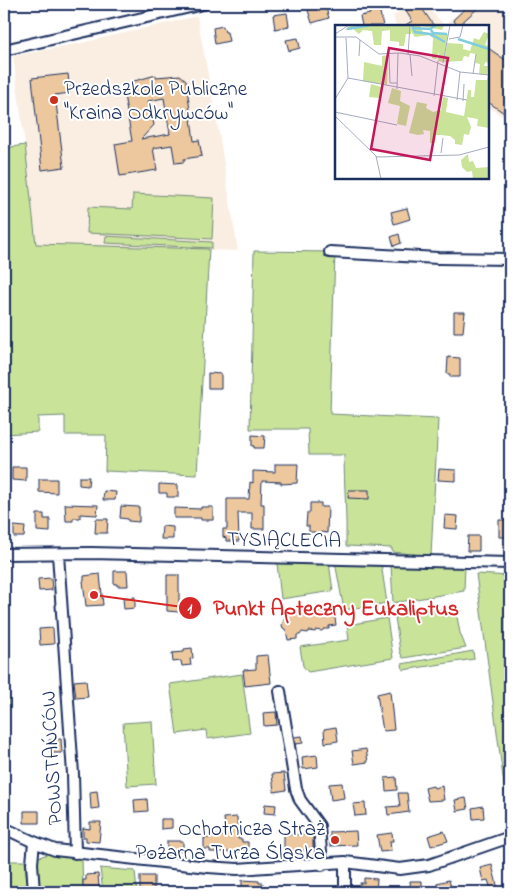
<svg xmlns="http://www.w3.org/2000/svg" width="514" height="896" font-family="'Indie Flower',sans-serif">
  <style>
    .built { fill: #faeee2 }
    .green { fill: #c9e399; stroke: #72897c }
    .building { fill: #edc89e; stroke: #1b2f5e; fill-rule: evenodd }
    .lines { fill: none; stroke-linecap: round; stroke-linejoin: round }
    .minor-casing { stroke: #1b2f5e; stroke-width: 14 }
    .minor { stroke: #fff; stroke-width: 10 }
    .poi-dot { fill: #c8321e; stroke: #fff; stroke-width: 2 }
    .labels { text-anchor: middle; stroke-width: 4; stroke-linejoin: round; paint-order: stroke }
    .poi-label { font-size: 21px; fill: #1b2f5e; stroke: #fff; text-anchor: start }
    .street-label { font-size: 21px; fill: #1b2f5e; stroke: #fff }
    .inset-river { fill: none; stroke: #80cce0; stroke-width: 2.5 }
    .inset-road { fill: none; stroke: #a4acbf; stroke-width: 1 }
    .view { fill: #c2185b; fill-opacity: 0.15; stroke: #c2185b; stroke-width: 2.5 }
    .inset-edge { fill: none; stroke: #1b2f5e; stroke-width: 2.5 }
    .leader { fill: none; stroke: #d62828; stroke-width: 2 }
    .callout-dot { fill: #d62828; stroke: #fff; stroke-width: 2 }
    .mark-label { font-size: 15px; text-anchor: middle; font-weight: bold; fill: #fff }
    .callout-label { font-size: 22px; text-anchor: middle; font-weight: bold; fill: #d62828; stroke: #fff; stroke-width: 4; stroke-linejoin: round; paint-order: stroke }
  </style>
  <rect width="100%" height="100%" fill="#fff"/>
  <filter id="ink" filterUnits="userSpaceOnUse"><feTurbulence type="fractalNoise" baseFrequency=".02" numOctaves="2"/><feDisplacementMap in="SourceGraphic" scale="10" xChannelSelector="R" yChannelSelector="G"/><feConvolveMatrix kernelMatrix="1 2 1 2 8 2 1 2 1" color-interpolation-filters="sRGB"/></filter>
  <g filter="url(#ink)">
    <path class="built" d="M 411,4 L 425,4 L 444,25 L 469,4 L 510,4 L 510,121 L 488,107 L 488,26 L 396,26 L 393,16 Z
      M 197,16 L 219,133 L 238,251 L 36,244 L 25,145 L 13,56 L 81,43 Z"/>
    <path class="green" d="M 25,145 L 36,244 L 209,249 L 197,475 L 105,471 L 106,435 L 65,435 L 65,416 L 38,417 L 38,432 L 4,434 L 4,148 Z
      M 133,194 L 214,198 L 212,239 L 87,233 L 88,207 L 132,209 Z
      M 106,236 L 212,242 L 212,248 L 105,243 Z
      M 254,251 L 335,252 L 330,414 L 438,419 L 431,556 L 392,552 L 392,548 L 346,546 C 347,516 344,486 344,455 L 309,455 L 308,429 L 250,429 Z
      M 335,562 L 381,563 L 387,603 L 344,610 Z
      M 277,563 L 329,563 L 333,591 L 281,599 Z
      M 391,564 L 465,565 L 464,591 L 393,603 Z
      M 476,574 L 510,576 L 510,830 Z
      M 453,607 L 456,611 L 460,633 L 466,648 L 403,658 L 400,652 L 395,617 Z
      M 387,618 L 393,658 L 308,672 L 303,666 L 300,647 L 349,640 L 347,625 Z
      M 4,637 L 10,639 L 8,734 L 4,735 Z
      M 473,651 L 474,659 L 403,670 L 402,664 Z
      M 242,674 L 250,733 L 207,739 L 206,730 L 177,734 L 170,684 Z
      M 152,721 L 156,784 L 127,786 L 123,723 Z
      M 48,854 L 82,859 L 83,892 L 40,892 L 36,858 Z
      M 4,861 L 25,861 L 28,892 L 4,892 Z
      M 100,868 L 135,871 L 137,892 L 103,892 Z"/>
    <path class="building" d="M 316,4 L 318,10 L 326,8 L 329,18 L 312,23 L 307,7 Z
      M 416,4 L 419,4 L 434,26 L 404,26 L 412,21 L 406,11 Z
      M 470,4 L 474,4 L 478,8 L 458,26 L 453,20 Z
      M 379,8 L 383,26 L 362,26 L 360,16 L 370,14 L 369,11 Z
      M 287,13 L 289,26 L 275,29 L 273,15 Z
      M 223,26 L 225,32 L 227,32 L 229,41 L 215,44 L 213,28 Z
      M 298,38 L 300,48 L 289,51 L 286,40 Z
      M 488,48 L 510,63 L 510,117 L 488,102 Z
      M 68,74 L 70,93 L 55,95 L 64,167 L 42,170 L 32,78 Z
      M 156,75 L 156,77 L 180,75 L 186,80 L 194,141 L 199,140 L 202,156 L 184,159 L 184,162 L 175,163 L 172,145 L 153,148 L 157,170 L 120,176 L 115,144 L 132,141 L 123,89 L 127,83 ZM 164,98 L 170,134 L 141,139 L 154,125 L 153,120 L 151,119 L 148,101 Z
      M 407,208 L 410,219 L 394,224 L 391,212 Z
      M 399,234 L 401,243 L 394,246 L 391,237 Z
      M 454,312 L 465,312 L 463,332 L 454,332 Z
      M 448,357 L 460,358 L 460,377 L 450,377 L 450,374 L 447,374 Z
      M 208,373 L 221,374 L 221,388 L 208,388 Z
      M 252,435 L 265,436 L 264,448 L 254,448 L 254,446 L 252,446 Z
      M 275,464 L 298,464 L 297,483 L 281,484 L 281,482 L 262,481 L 261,504 L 264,504 L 264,529 L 252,529 L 252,513 L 238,513 L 239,541 L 226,541 L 226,538 L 223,537 L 223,529 L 227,529 L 227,499 L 249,499 L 250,482 L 253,483 L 253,471 L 275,472 Z
      M 12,467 L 26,467 L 26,481 L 12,480 Z
      M 439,469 L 456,470 L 456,481 L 438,480 Z
      M 79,477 L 89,477 L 88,486 L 79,485 Z
      M 39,479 L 57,479 L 57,493 L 39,492 Z
      M 159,484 L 178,485 L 178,497 L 167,497 L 167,493 L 159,493 Z
      M 349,490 L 369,490 L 369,499 L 348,498 Z
      M 104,491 L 116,492 L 115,500 L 103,500 Z
      M 310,503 L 321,503 L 321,507 L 328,507 L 327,533 L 321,532 L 321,535 L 315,535 L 315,532 L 309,532 L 309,526 L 306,526 L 307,513 L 310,513 Z
      M 65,504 L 98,505 L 97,515 L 80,514 L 80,518 L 73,518 L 73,521 L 66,521 Z
      M 121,506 L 139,507 L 139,522 L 128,521 L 128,519 L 120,518 Z
      M 201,507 L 213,507 L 213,520 L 201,520 L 201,518 L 174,518 L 174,508 L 201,509 Z
      M 37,514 L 44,514 L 44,519 L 50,519 L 50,532 L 37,531 Z
      M 445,515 L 458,516 L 457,529 L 444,528 Z
      M 96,519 L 108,519 L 107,533 L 95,533 Z
      M 499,520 L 510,520 L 510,537 L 499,537 Z
      M 14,526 L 25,527 L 24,537 L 14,537 Z
      M 162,526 L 173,527 L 173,539 L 161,539 Z
      M 468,536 L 479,536 L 479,551 L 467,551 Z
      M 114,571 L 127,571 L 128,586 L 117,586 L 117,584 L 114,584 Z
      M 100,574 L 103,605 L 86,606 L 83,581 L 84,581 L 84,576 Z
      M 167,575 L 179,575 L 179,612 L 167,611 Z
      M 51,578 L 52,590 L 39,591 L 38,579 Z
      M 135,597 L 135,608 L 124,609 L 123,598 Z
      M 319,608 L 321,610 L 327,609 L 327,612 L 334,611 L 336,625 L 329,626 L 329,629 L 324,629 L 322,631 L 316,630 L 315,632 L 309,631 L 308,633 L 302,632 L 300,635 L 297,635 L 297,639 L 288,640 L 286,630 L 283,628 L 282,625 L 286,615 L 290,612 L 297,611 L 298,613 L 305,610 L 306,612 L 312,609 L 313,611 Z
      M 53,628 L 54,644 L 40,645 L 39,629 Z
      M 192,648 L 193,658 L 190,659 L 191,665 L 182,666 L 181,661 L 173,662 L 172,653 L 184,652 L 184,649 Z
      M 268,655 L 271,683 L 245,686 L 243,670 L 256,669 L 256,656 Z
      M 86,680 L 88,697 L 76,698 L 74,681 Z
      M 390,691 L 394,730 L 383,731 L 377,694 Z
      M 276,712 L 277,725 L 264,726 L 263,713 Z
      M 336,727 L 338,741 L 325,743 L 324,729 Z
      M 302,736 L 303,743 L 296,744 L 294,737 Z
      M 61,739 L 62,753 L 50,753 L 49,740 Z
      M 366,749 L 368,762 L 354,764 L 352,751 Z
      M 317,755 L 318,767 L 303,769 L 302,757 Z
      M 284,773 L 286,790 L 274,792 L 272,774 Z
      M 396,777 L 397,790 L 386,791 L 385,778 Z
      M 342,783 L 344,798 L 331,800 L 329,784 Z
      M 433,786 L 434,788 L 442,786 L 444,800 L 428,801 L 425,788 Z
      M 97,791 L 99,808 L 91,809 L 90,792 Z
      M 398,793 L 407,793 L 409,812 L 388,815 L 387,807 L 400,806 Z
      M 466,798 L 468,809 L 457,811 L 455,800 Z
      M 147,799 L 148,811 L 135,812 L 134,800 Z
      M 365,803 L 366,815 L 355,816 L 353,804 Z
      M 265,804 L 276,805 L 275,814 L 264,813 Z
      M 483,806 L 484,818 L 473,819 L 472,808 Z
      M 24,811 L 39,811 L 39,823 L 24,823 Z
      M 237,817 L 238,839 L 242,839 L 242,842 L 248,842 L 248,852 L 210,852 L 210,849 L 204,849 L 204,838 L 210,838 L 210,835 L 226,836 L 224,818 Z
      M 161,819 L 172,819 L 172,828 L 161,829 Z
      M 90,822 L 101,822 L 99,842 L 86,841 L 86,837 L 83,837 L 83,828 L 90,829 Z
      M 356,831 L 357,845 L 330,846 L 330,832 Z
      M 444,831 L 448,841 L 431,846 L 428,836 Z
      M 392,833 L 393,841 L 390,841 L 391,851 L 380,852 L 377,835 Z
      M 284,834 L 313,835 L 313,850 L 295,850 L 295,854 L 284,853 Z
      M 167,841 L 183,841 L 183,851 L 167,852 Z
      M 492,865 L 497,885 L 500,892 L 492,892 L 488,880 L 483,881 L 480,868 Z
      M 98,874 L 99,887 L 83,887 L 83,880 L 86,880 L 86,875 Z
      M 140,876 L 154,876 L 154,892 L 140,892 Z
      M 364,878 L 377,879 L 376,892 L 359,891 L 360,883 L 364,883 Z
      M 242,880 L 259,881 L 259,883 L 263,883 L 262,892 L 242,892 Z
      M 449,880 L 452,891 L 439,892 L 437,883 Z
      M 410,881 L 422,881 L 422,892 L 411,892 Z"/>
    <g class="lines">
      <g class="minor-casing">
        <path id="minor" d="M 4,50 L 203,4
          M 330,252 L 438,258 L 510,259
          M 4,554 L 91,553 L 510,563
          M 58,554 L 73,774 L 75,853
          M 280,691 L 296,789 L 300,800 L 319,826 L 322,865
          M 4,828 L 34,842 L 55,850 L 208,867 L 237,869 L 345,862 L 400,869 L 429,865 L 510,837
          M 34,842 L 32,863 L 34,892
          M 345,862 L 345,892"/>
      </g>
      <use href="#minor" class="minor"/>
    </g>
  </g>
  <g class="poi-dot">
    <circle cx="54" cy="100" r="5"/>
    <circle cx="335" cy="840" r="5"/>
  </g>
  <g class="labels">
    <g class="poi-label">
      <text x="64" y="95">Przedszkole Publiczne<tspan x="64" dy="24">"Kraina Odkrywców"</tspan></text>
      <text x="325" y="835" text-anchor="end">Ochotnicza Straż<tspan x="325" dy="24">Pożarna Turza Śląska</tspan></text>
    </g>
    <g class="street-label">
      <text transform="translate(284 539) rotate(1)" y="7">TYSIĄCLECIA</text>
      <text transform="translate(51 758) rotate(-93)" y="7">POWSTAŃCÓW</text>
    </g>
  </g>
  <g transform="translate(335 25)">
    <rect width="154" height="154" fill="#fff"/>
    <path d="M 15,0 L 75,0 L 76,5 L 76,0 L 109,0 L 107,5 L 86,1 L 85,3 L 89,8 L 113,9 L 108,37 L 103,36 L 104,27 L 101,34 L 97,33 L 98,13 L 94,10 L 80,12 L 76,6 L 76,9 L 71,9 L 69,21 L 64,21 L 64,17 L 55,16 L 55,5 L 47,6 L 46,20 L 39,20 L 37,6 L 28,5 L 24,9 L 18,4 L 10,5 ZM 149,7 L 154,9 L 150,20 L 154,21 L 154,38 L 150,37 L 149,41 L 153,41 L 152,50 L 144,49 L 145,39 L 140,38 L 141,29 L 135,28 L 134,32 L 129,31 L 127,36 L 109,37 L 112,18 L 128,19 L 128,24 L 135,26 L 139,13 L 144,15 ZM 53,30 L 52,60 L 28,56 L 29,37 L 47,41 L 47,31 ZM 154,50 L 154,103 L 142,101 L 143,94 L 132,92 L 136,102 L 134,110 L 129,109 L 127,120 L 120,119 L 120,115 L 115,111 L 105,110 L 101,110 L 100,118 L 95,118 L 95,106 L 88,105 L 89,109 L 83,110 L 74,108 L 82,77 L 92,79 L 91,83 L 98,87 L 106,85 L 108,72 L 113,73 L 111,87 L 129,91 L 133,65 L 136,65 L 136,72 L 139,72 L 141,55 L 152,55 ZM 36,59 L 47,62 L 44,73 L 34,72 ZM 57,63 L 66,66 L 65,76 L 75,81 L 71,101 L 62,99 L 65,81 L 53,78 ZM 133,129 L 134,137 L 138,136 L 141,143 L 154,142 L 154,153 L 138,154 L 137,146 L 132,147 L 127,142 L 126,135 Z" fill="#c9e399"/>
    <path class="inset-river" d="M 77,0 L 80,7 L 95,9 L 110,17M 77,3 L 95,4 L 101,0M 12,4 L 36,0M 96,5 L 98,8 L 112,9M 123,14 L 154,24"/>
    <path class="inset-road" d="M 0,9 L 14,0M 0,12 L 21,12 L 44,29 L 65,28 L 85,31 L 125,47 L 154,50M 114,14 L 125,12 L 128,0M 54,30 L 55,58 L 62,58M 73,30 L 75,0M 75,30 L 77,51M 24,31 L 25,15M 108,38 L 115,0M 138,49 L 141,29M 13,53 L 132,75M 62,64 L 63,28M 99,71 L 103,36M 0,74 L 13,53 L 11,13M 122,75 L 125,47M 128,76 L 129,59M 0,87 L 62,100M 0,91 L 41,131 L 46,154M 106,128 L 108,113M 41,132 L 124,130 L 154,122"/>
    <path class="view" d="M 54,23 L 113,33 L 95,135 L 36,124 Z"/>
    <rect width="154" height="154" class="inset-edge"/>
  </g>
  <path class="leader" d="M94 595L190 608"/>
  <g class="callout-dot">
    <circle cx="94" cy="595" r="5"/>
    <circle cx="190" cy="608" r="12"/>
  </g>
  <g class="mark-label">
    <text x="190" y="613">1</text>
  </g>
  <g class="callout-label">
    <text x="336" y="615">Punkt Apteczny Eukaliptus</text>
  </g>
  <rect width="514" height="896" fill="none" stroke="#fff" stroke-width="20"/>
  <rect x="10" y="10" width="494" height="876" fill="none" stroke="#1b2f5e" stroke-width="2" filter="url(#ink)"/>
</svg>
